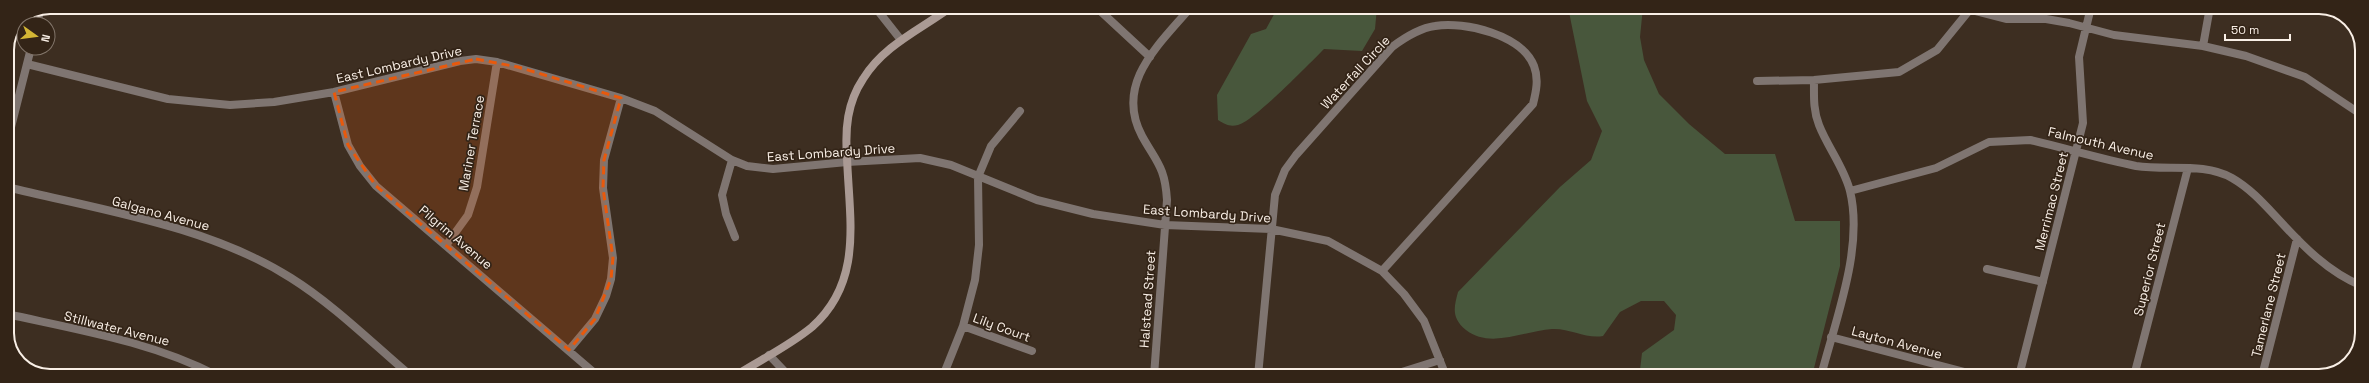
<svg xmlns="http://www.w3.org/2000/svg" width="2369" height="383" font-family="'Space Grotesk',sans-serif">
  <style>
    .green { fill: #48573c }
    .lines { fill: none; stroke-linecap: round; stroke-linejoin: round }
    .street { stroke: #7f7571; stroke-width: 8 }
    .secondary { stroke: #aa9a94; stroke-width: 8 }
    .marked { fill: #e8590c; fill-opacity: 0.2; stroke: #e8590c; stroke-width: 3; stroke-dasharray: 8 5; stroke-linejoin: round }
    .labels { text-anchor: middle; stroke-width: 3.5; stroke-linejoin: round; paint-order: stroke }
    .street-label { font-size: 13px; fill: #f9efe6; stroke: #332417 }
    .rim { fill: none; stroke: #f9efe6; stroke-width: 2 }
  </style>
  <rect width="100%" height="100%" fill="#3d2e21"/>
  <path class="green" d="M 1278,7 L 1377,7 L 1375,29 L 1362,51 L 1324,49 C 1310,63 1253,122 1238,125 C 1229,127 1225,124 1218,120 L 1217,95 L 1251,34 L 1266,29 Z
    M 1568,7 L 1643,7 L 1640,37 L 1644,60 L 1659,94 L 1689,124 L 1725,154 L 1775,154 L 1795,221 L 1840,221 L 1840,266 L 1812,376 L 1643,376 L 1640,370 L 1642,353 L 1674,330 L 1676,315 L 1664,301 L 1641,301 L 1620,312 L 1603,336 C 1586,339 1570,328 1552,329 C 1524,331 1490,349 1466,330 C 1451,318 1454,307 1458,292 L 1560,187 L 1591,160 L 1602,131 L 1587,101 Z"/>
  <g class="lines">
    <path class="street" d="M 875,7 L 901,40
      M 1096,7 L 1150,57
      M 1971,10 L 2006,19 L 2046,19 L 2069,23 L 2114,35 L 2203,46 L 2246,56 L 2305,77 L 2362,115
      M 37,24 L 40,11
      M 2203,46 L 2210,7
      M 27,64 L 168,99 L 230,105 L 274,102 L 334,92 L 460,61 L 476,59 L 497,62 L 621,98 L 655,111 L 732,160 L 747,166 L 773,169 L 847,162 L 920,158 L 951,165 L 1037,200 L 1093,214 L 1165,225 L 1271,229 L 1328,241 L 1382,271 L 1404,294 L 1424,321 L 1446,376
      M 1814,80 C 1814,96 1813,110 1819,125 C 1828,148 1844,167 1850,191 C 1864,248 1835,321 1821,376
      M 1757,81 L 1814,80 L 1899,72 L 1937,50 L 1972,7
      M 334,92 L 348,145 L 360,166 L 376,186 L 598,376
      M 7,143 L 31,48
      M 732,160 L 722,195 L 726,214 L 735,237
      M 7,187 C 101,210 209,226 291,278 C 334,305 372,343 411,376
      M 1850,191 L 1936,168 L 1989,142 L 2030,140 C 2065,148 2100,159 2136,166 C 2167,171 2204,162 2232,178 C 2251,189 2264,204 2279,220 C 2303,246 2328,272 2362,286
      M 447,244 L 468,215 L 477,187 L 497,62
      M 1987,269 L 2043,282
      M 7,314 C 79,330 153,342 218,376
      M 963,326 L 1032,351
      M 1831,337 L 1980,376
      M 569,350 L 595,319 L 606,296 L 611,279 L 613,258 L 603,188 L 604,160 L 621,98
      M 769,355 L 789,376
      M 943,376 L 963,326 L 975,280 L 979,245 L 978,177 L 991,146 L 1020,111
      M 1154,376 L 1167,200 C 1165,167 1157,163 1142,136 C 1114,83 1159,45 1191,7
      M 1258,376 L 1275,195 L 1285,170 L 1296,155 L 1392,47 C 1404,38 1420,28 1435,26 C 1465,21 1522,35 1534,66 C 1539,79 1536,92 1533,104 L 1382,271
      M 1389,376 L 1440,360
      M 2019,376 L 2083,123 L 2079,57 L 2091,7
      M 2134,376 L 2188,168
      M 2262,376 L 2297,239"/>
    <path class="secondary" d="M 735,376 C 760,360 789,346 812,327 C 864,281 849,218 847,157 C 845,129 847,103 863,79 C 884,45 920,30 951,7"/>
  </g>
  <path class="marked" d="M 476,59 L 518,67 L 621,98 L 604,160 L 603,188 L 613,258 L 611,279 L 595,319 L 569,350 L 376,186 L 348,145 L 334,92 Z"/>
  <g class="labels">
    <g class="street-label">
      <text transform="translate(399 64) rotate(-13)" y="5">East Lombardy Drive</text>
      <text transform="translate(1355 72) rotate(-47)" y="5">Waterfall Circle</text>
      <text transform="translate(471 143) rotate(-80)" y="5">Mariner Terrace</text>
      <text transform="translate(2101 143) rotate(13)" y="5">Falmouth Avenue</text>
      <text transform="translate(831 152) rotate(-4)" y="5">East Lombardy Drive</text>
      <text transform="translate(2051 201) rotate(-76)" y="5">Merrimac Street</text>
      <text transform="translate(161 213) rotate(15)" y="5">Galgano Avenue</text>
      <text transform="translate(1207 213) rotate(4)" y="5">East Lombardy Drive</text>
      <text transform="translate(456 237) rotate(40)" y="5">Pilgrim Avenue</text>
      <text transform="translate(2149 269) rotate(-76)" y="5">Superior Street</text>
      <text transform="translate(1147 299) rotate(-86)" y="5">Halstead Street</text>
      <text transform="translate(2268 305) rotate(-76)" y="5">Tamerlane Street</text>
      <text transform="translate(1002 327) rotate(20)" y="5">Lily Court</text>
      <text transform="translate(117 328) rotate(14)" y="5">Stillwater Avenue</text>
      <text transform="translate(1897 342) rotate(15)" y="5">Layton Avenue</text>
    </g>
  </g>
  <path d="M0 0H2369V383H0ZM50 14H2319A36 36 0 0 1 2355 50V333A36 36 0 0 1 2319 369H50A36 36 0 0 1 14 333V50A36 36 0 0 1 50 14Z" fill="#332417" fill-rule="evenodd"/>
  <path class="rim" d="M50 14H2319A36 36 0 0 1 2355 50V333A36 36 0 0 1 2319 369H50A36 36 0 0 1 14 333V50A36 36 0 0 1 50 14Z"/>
  <g transform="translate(36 36) rotate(104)"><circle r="19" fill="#332417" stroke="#82756a"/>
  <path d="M0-3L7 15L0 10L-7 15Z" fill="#d3b635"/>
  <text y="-6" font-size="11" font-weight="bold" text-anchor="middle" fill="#f9efe6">N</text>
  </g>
  <path d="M2225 34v6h65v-6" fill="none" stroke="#f9efe6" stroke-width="2"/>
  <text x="2231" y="34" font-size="12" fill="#f9efe6" stroke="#332417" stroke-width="3" paint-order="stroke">50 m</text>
</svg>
